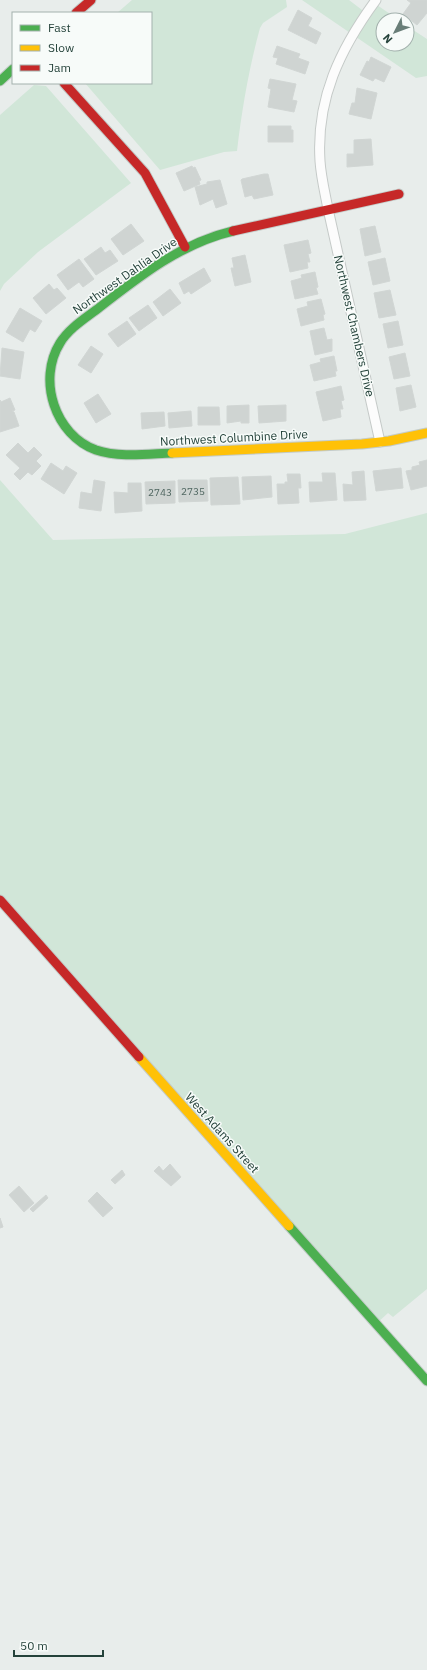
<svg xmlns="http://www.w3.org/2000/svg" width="427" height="1670" font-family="'IBM Plex Sans',sans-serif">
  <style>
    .green { fill: #d1e6d8 }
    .building { fill: #cfd4d2; stroke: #d1d6d4 }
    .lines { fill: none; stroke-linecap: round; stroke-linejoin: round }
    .street-casing { stroke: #c5cac8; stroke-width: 11 }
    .fast-casing { stroke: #c3cbc8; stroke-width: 11 }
    .slow-casing { stroke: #c3cbc8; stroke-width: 11 }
    .jam-casing { stroke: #c3cbc8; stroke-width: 11 }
    .street { stroke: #fcfcfc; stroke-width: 9 }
    .fast { stroke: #4caf50; stroke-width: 9 }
    .slow { stroke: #ffc107; stroke-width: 9 }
    .jam { stroke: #c62828; stroke-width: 9 }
    .labels { text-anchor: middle; stroke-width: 3; stroke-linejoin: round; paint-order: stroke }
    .number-label { font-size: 10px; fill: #506761 }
    .street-label { font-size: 12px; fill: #24423a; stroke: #f7fbf9 }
  </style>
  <rect width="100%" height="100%" fill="#e8edeb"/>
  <path class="green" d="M 132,0 L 286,0 L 287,7 L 263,23 L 260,28 C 249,68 242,109 237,151 L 224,152 L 160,170 L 85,83 L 151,83 L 151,13 L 117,13 Z
    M 302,0 L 349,0 L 366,13 L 374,3 L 399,20 L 383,20 L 383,44 L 407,44 L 407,26 L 427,39 L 427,76 L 416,78 Z
    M 34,85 L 46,86 L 131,183 L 38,252 L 4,284 L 0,291 L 0,115 Z
    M 0,480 L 53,540 L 345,534 L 427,513 L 427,1289 L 393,1317 L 388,1313 L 376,1324 L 0,900 Z"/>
  <path class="building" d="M 407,0 L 427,0 L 427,13 L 417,25 L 403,14 L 411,3 Z
    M 298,10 L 312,18 L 308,26 L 321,33 L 316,44 L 288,30 Z
    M 277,46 L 300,54 L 298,58 L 309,62 L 305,74 L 276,64 L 278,58 L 273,57 Z
    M 371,57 L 391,67 L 384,82 L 375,78 L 373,81 L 360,75 L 367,61 L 369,62 Z
    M 270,79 L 296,84 L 292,100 L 297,101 L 294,112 L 268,107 L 271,89 L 268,88 Z
    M 357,88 L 377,93 L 371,119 L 349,114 L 352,103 L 355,103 Z
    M 268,126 L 291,126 L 291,130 L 293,130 L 293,142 L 268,142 Z
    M 371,139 L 373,165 L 347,167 L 347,154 L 354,154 L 354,140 Z
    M 192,166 L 193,168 L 195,167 L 201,180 L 199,181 L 200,184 L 184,191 L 176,173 Z
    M 264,174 L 268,174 L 273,195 L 254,199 L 252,195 L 245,197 L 241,180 L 242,179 Z
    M 220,180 L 227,204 L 216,208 L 213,199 L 200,205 L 195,187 L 207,184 L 207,182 Z
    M 131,224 L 144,241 L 123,255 L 111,239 Z
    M 375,226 L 381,252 L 365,256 L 360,229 Z
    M 308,240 L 311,253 L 308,254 L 310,262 L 307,262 L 308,268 L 290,272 L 284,245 Z
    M 101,247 L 105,253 L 110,250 L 118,261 L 96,275 L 84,259 Z
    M 245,255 L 251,282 L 235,286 L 231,268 L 234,268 L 232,258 Z
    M 385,258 L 390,281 L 373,285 L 368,262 Z
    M 79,259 L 94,279 L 83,287 L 79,282 L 68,290 L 57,275 Z
    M 204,268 L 211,281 L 191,294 L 189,291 L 184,294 L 179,283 Z
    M 315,272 L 318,287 L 316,288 L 318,294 L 295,299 L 291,281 L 302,278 L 301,275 Z
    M 49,284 L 54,290 L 57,288 L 66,298 L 46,314 L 33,298 Z
    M 170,289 L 181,303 L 163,316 L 153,302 Z
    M 390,290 L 396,315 L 379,318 L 374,293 Z
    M 321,299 L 325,314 L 323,315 L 324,320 L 301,326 L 297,309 L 308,306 L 307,302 Z
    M 148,305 L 157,318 L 139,331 L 129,318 Z
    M 20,308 L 42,321 L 35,332 L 30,329 L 23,342 L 6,332 Z
    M 127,321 L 136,334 L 118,347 L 108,334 Z
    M 398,321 L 403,345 L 388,348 L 383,324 Z
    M 324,328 L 327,340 L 332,339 L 332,351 L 315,355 L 310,331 Z
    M 91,346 L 103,354 L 91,373 L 78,365 Z
    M 2,348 L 24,352 L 20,379 L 0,376 Z
    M 405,353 L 410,376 L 394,379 L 389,357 Z
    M 334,356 L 337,371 L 335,371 L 336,376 L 314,381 L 310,365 L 321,362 L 320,359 Z
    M 411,385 L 416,407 L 400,411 L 396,388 Z
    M 341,386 L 344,400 L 341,401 L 343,409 L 340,409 L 341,417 L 323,421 L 316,392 Z
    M 98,394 L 111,414 L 96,423 L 84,403 Z
    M 10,398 L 15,410 L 12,411 L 14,412 L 19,426 L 0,432 L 0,400 L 1,402 Z
    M 249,405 L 249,423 L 241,423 L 241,421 L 227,423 L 227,406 Z
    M 286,405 L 286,421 L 259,423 L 258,406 Z
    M 198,407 L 219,407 L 220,425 L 198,425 Z
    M 191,411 L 192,426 L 169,428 L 168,413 Z
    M 164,412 L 165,426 L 142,429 L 141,413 Z
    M 18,443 L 28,453 L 34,447 L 42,455 L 36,461 L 41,466 L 32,475 L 28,472 L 20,480 L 14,474 L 20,468 L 6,455 Z
    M 427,460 L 427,486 L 411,490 L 406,471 L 412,470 L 412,467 L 420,465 L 419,462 Z
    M 51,463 L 63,471 L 66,466 L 77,473 L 64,494 L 41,479 Z
    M 401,468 L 403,488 L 376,491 L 373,471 Z
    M 364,471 L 366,500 L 344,501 L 343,484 L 353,485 L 352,472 Z
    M 322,473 L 335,473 L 337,500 L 310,502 L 309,482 L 323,482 Z
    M 287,474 L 300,474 L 301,488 L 298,488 L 299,503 L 278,504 L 277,484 L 285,484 L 285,482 L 288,482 Z
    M 271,476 L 272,497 L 243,500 L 242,477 Z
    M 238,477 L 240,504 L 211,505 L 210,478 Z
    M 94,480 L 105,482 L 101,511 L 79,508 L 81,492 L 92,494 Z
    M 178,480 L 207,480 L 208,501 L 179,502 Z
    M 175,481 L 175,503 L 146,504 L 145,482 Z
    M 128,483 L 141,483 L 142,511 L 115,513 L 114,492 L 128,493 Z
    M 170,1164 L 181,1177 L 171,1186 L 154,1171 L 159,1166 L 163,1171 Z
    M 122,1170 L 125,1175 L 115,1184 L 111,1180 Z
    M 19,1186 L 34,1203 L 24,1212 L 9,1195 Z
    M 97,1192 L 113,1208 L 103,1217 L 88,1201 Z
    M 46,1195 L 48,1198 L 33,1212 L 30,1209 Z
    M 0,1218 L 3,1227 L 0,1228 Z"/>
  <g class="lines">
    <g class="street-casing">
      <path id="street" d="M 376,0 C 340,49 316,99 320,161 C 321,177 325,193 328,209 L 380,442"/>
    </g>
    <g class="fast-casing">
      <path id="fast" d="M 0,81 L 13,69
        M 172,453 C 147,454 120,458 96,450 C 55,435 37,380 60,343 C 69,328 86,318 100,307 C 141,275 182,243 233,231
        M 289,1226 L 427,1381"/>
    </g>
    <g class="slow-casing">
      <path id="slow" d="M 172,453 L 362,444 L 389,441 L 427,433
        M 139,1057 L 289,1226"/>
    </g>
    <g class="jam-casing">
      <path id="jam" d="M 76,13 L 91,0
        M 64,83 L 145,173 L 185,247
        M 233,231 L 399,194
        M 0,900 L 139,1057"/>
    </g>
    <use href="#street" class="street"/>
    <use href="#fast" class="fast"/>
    <use href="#slow" class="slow"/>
    <use href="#jam" class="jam"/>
  </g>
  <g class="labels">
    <g class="number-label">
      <text x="193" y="495">2735</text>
      <text x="160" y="496">2743</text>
    </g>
    <g class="street-label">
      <text transform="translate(125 276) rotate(-35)" y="4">Northwest Dahlia Drive</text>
      <text transform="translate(354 326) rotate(77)" y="4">Northwest Chambers Drive</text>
      <text transform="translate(234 438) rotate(-3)" y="4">Northwest Columbine Drive</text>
      <text transform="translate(222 1133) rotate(48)" y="4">West Adams Street</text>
    </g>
  </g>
  <rect x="12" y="12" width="140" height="72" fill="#f7fbf9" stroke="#a3b1ad"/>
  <rect x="20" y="25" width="20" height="6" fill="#4caf50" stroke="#a3b1ad"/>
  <text x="48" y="32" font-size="12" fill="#24423a">Fast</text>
  <rect x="20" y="45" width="20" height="6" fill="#ffc107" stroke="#a3b1ad"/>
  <text x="48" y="52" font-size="12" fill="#24423a">Slow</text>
  <rect x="20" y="65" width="20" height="6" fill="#c62828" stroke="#a3b1ad"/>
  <text x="48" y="72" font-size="12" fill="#24423a">Jam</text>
  <g transform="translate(395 32) rotate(228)"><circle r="19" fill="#f7fbf9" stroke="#a3b1ad"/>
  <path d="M0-3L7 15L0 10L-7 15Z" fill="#697e78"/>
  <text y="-6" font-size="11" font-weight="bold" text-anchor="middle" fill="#24423a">N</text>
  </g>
  <path d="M14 1650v6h89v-6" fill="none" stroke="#24423a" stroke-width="2"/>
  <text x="20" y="1650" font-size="12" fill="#24423a" stroke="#f7fbf9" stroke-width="3" paint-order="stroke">50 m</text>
</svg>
